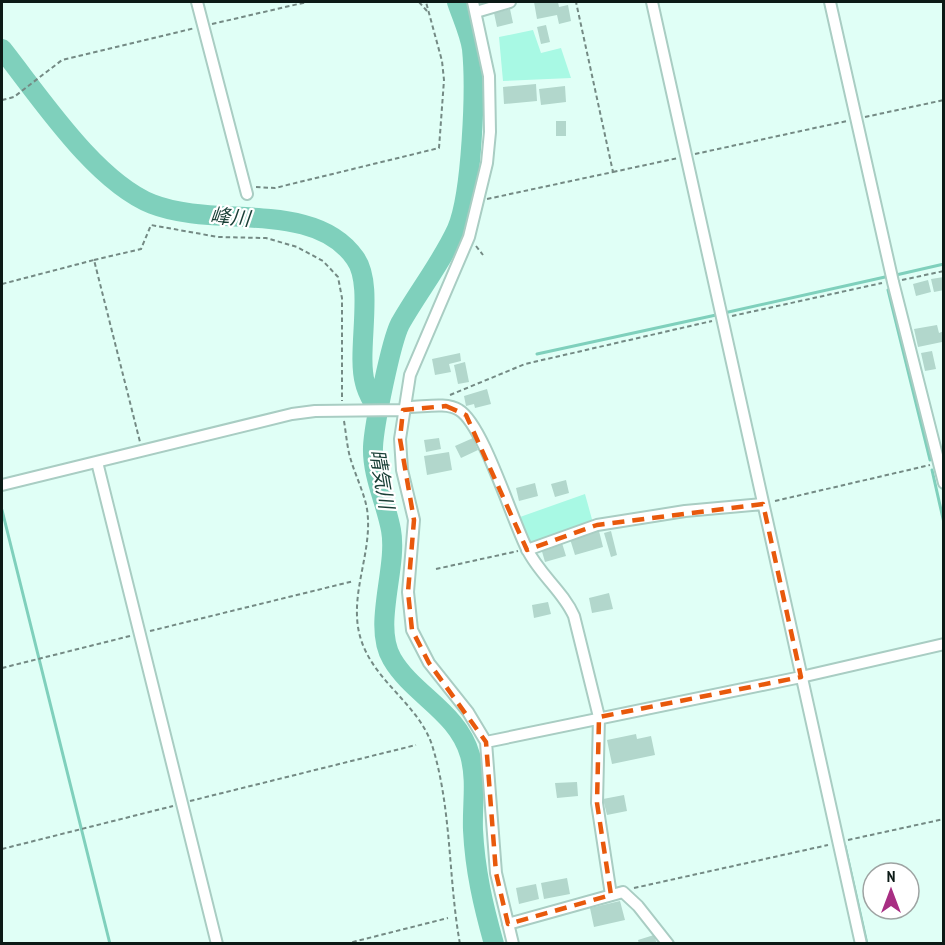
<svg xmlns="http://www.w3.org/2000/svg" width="945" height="945" font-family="'PT Sans Narrow','Noto Sans JP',sans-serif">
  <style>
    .green { fill: #a8f9e4 }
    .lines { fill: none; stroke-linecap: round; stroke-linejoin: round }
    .stream { stroke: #7fd0bc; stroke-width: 3 }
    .river { stroke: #7fd0bc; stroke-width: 20 }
    .building { fill: #b2d7cc }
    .minor-casing { stroke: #a9cdc3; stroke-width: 14 }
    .path { stroke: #748a84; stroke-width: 2; stroke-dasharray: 4.5 3; stroke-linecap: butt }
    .minor { stroke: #fff; stroke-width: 10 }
    .marked { fill: none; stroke: #e8590c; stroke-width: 4.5; stroke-dasharray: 12 8; stroke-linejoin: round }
    .labels { text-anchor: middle; stroke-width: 4.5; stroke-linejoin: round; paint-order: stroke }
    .water-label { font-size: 20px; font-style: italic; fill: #183e35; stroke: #fff }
  </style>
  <rect width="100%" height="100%" fill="#e0fff6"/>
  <path class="green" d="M 533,30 L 541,53 L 561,48 L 571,78 L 503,81 L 499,37 Z
    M 585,494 L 593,523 L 528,544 L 520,517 Z"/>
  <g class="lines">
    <path class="stream" d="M 896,275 L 944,264
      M 888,290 L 930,460
      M 724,313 L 885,277
      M 537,354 L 716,315
      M 932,470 L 944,523
      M 2,510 L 110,944
      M 845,846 L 867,944"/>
    <path class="river" d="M 457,2 C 462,17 470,34 472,49 C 476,88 472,194 457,229 C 442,262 418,292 400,324 C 391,342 374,425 373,447 C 372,475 386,503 391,530 C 398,568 372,625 392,659 C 413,695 458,712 470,755 C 477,781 472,804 473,830 C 475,870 483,905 494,944
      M 2,49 C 40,97 95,181 152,204 C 215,229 314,199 355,258 C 375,285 356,351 365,383 C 367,393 374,403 378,412"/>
  </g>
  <path class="building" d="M 534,2 L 558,2 L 559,7 L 568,5 L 571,21 L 559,24 L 557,15 L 537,19 Z
    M 510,9 L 513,23 L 497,27 L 494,13 Z
    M 546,25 L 550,42 L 541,44 L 537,27 Z
    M 536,84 L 537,101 L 504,104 L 503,87 Z
    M 565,86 L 566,102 L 541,105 L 539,89 Z
    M 556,121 L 566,121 L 566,136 L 556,136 Z
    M 944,277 L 944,290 L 934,292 L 931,279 Z
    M 928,280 L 931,292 L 916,296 L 913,284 Z
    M 937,325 L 939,333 L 944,331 L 944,346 L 942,342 L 918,347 L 914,329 Z
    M 932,351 L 936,369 L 925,371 L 921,353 Z
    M 460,353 L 461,361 L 449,364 L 451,372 L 435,375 L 432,359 Z
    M 465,362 L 469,382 L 458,384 L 454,365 Z
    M 487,389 L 491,404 L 475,408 L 474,404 L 466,406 L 464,396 Z
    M 439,438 L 441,449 L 426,452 L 424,440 Z
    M 473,438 L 478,450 L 461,458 L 455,446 Z
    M 449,452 L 452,470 L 427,475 L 424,456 Z
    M 566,480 L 569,493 L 555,497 L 551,484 Z
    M 535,483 L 538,496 L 519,501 L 516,488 Z
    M 599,531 L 603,547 L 575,555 L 570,539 Z
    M 611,531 L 617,555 L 611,557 L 604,533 Z
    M 562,543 L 566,556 L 545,562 L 541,548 Z
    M 609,593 L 613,609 L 592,613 L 589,598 Z
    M 548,602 L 551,614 L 534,618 L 532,605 Z
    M 636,734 L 637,739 L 651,736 L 655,755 L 612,764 L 607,740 Z
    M 577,782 L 578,796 L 557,798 L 555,783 Z
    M 624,795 L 627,811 L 607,815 L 603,799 Z
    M 567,878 L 570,894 L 544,899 L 541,883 Z
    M 536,884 L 539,899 L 519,904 L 516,888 Z
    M 620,901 L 625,920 L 594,927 L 590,908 Z
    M 654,935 L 657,944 L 639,944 L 638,940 Z"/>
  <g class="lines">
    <g class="minor-casing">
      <path id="minor" d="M 197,2 L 247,194
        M 473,2 L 489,76 L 490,132 L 487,163 L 469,237 L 410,375 L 400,439 L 402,470 L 414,520 L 408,592 L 412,630 L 429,663 L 468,712 L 486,742 L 496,873 L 513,944
        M 652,2 L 861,944
        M 830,2 L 893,282 L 944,483
        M 476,12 L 510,2
        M 97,462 L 217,944
        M 2,485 L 292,414 L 315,411 L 403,410 L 409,407 C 424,407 447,402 459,410 C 483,424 512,520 527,549 C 539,574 563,591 574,616 L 599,717 L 597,803 L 611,895
        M 527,550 L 597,525 L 685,511 L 763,504
        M 486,742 L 801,677 L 944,644
        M 508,924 L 623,892 L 638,906 L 668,944"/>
    </g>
    <path class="path" d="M 419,2 L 427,11
      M 212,24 L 307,2
      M 2,100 L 14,97 L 62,60 L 195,28
      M 865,117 L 944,100
      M 695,154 L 847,121
      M 613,172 L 678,158
      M 256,187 L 275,188 L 439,148 L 444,80 L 442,61 L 426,2
      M 487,199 L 613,172 L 576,2
      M 476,246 L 483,255
      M 94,260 L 141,249 L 151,225 L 218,237 L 266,238 L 297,247 L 323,261 L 338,277 L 342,298 L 342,401
      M 902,280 L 944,271
      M 2,284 L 94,260 L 140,442
      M 732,316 L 882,283
      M 450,395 L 525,364 L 712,321
      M 344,421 C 346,433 347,446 350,457 C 355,475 364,492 367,509 C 373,549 352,587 358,627 C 366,678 417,700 432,745 C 452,809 448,878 460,944
      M 775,501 L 930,465
      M 436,569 L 518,551
      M 150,631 L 354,581
      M 2,668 L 130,636
      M 190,801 L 416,745
      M 848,840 L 944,819
      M 2,849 L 173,806
      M 634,888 L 828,845
      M 345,944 L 448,918"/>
    <use href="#minor" class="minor"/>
  </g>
  <path class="marked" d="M 446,406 L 466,415 L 527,550 L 597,525 L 763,504 L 801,677 L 599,717 L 597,803 L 611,895 L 508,924 L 496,873 L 486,742 L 429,663 L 412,630 L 408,592 L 414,520 L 400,439 L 403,410 Z"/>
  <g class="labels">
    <g class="water-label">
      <text transform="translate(230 217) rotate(5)" y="7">峰川</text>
      <text transform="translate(382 479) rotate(80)" y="7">晴気川</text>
    </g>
  </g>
  <rect width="945" height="945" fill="none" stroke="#0c1a16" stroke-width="6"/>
  <g transform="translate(891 891)"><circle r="28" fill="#ffffff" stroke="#9ea3a2" stroke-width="1.5"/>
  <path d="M0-4.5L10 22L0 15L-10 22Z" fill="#a82e83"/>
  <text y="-9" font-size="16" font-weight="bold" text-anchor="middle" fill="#0c1a16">N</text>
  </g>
</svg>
